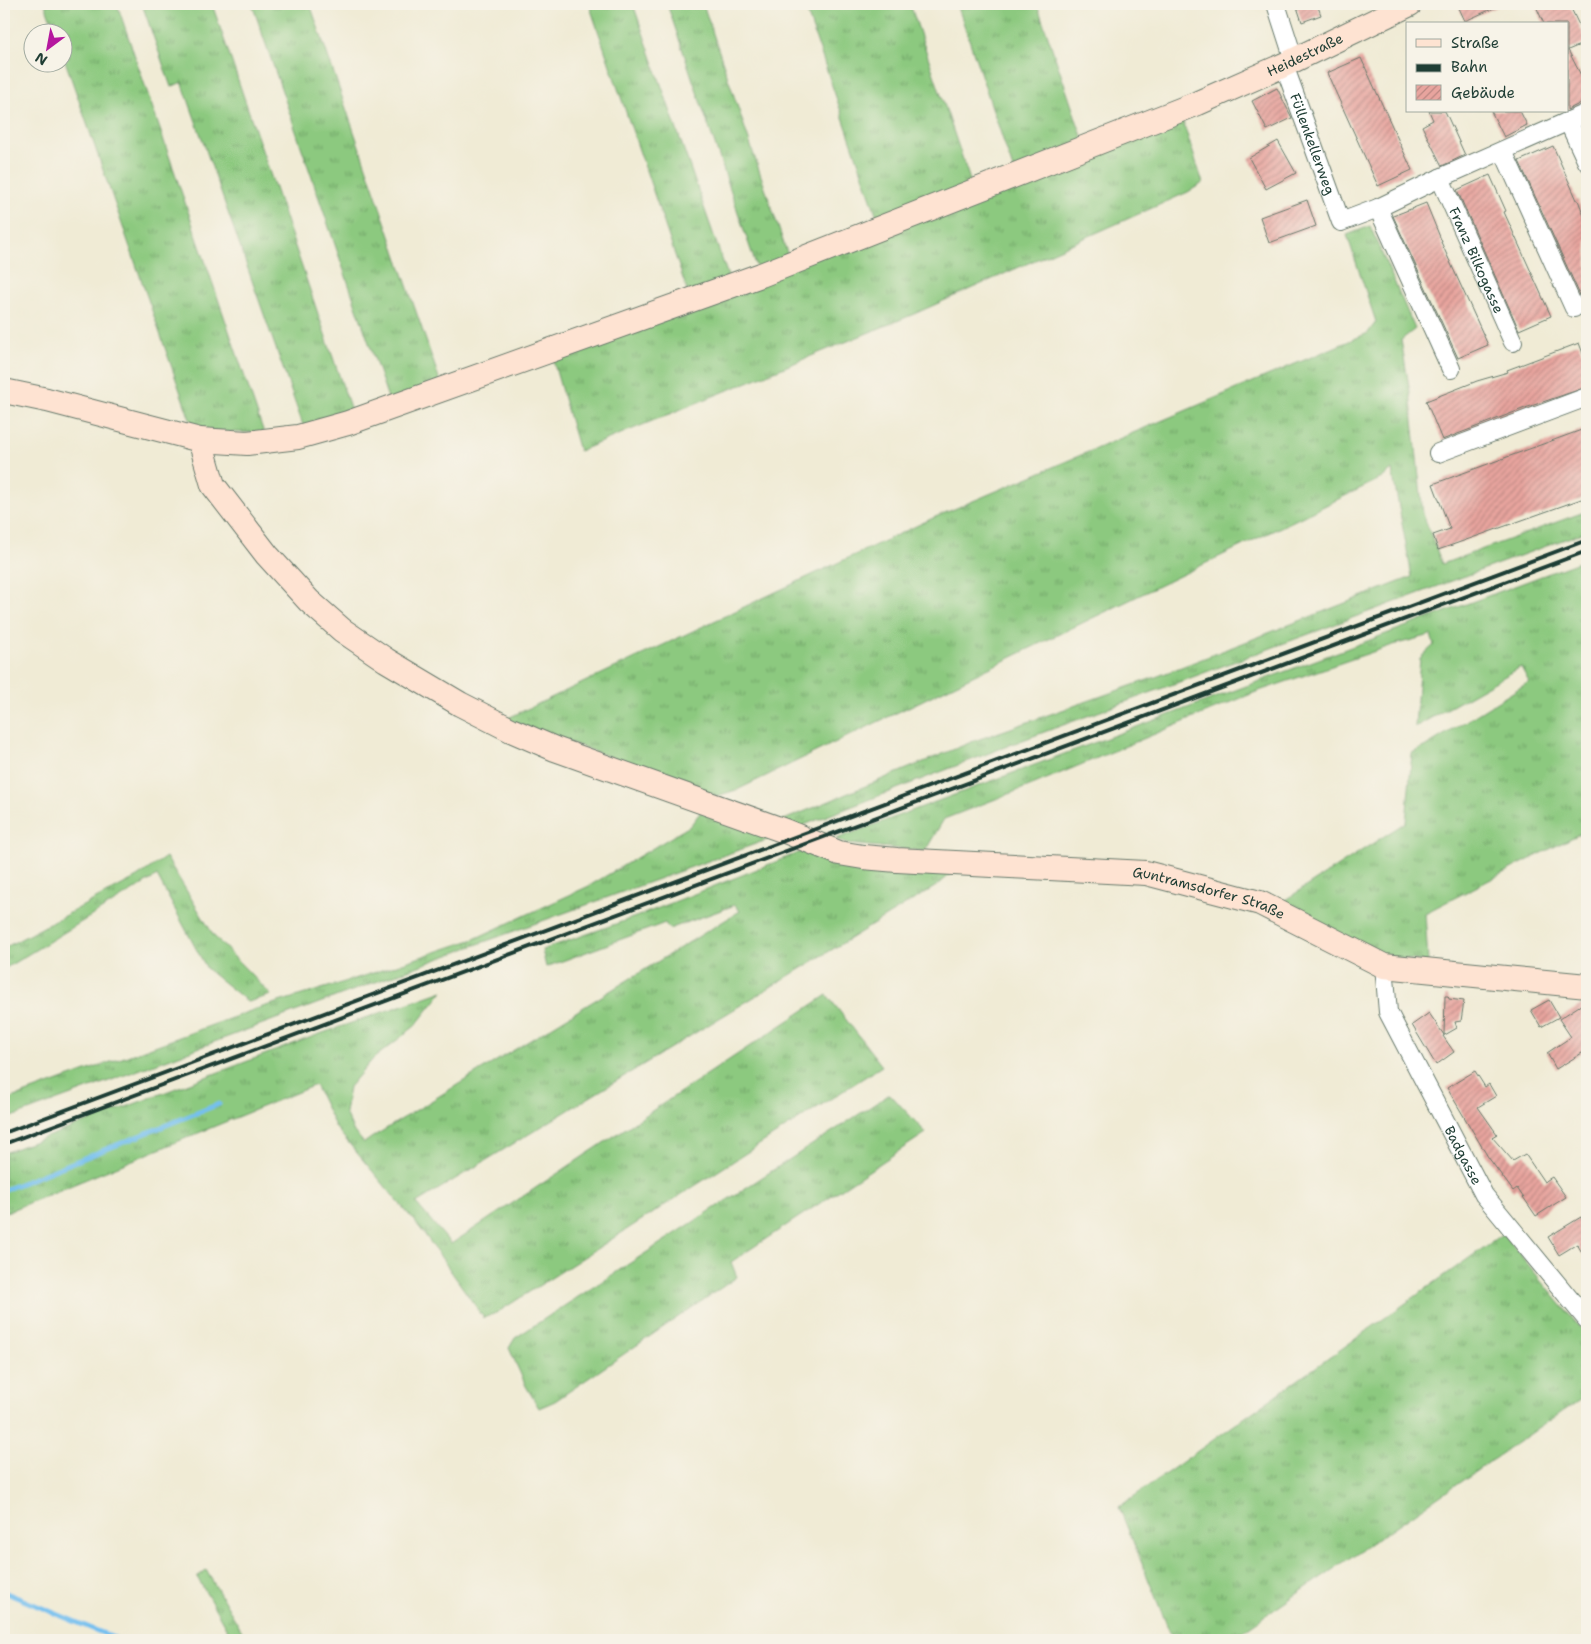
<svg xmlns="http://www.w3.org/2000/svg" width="1591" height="1644" font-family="'Shantell Sans',sans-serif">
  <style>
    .grass { fill: url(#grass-tufts); stroke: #56835a }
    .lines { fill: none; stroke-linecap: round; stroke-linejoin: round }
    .stream { stroke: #75c0ef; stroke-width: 5 }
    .building { fill: url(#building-hatch) }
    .street-casing { stroke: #687a6c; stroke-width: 20 }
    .secondary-casing { stroke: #687a6c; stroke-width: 26 }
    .street { stroke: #fff; stroke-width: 18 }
    .secondary { stroke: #fee3d2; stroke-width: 24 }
    .rail { stroke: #1f3d34; stroke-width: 4 }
    .labels { text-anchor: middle; stroke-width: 4; stroke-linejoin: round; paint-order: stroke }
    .street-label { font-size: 14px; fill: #1f3d34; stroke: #f7f3e8 }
  </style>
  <defs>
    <pattern id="grass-tufts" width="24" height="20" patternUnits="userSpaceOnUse" patternTransform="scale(1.25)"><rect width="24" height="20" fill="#8cc97f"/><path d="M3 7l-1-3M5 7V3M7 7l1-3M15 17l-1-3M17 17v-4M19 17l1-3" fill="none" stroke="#72a469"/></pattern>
    <pattern id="building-hatch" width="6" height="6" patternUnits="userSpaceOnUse" patternTransform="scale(1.25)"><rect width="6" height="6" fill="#e8a49e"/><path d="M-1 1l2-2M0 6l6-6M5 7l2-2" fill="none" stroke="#bb8782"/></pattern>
  </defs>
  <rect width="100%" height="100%" fill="#f7f3e8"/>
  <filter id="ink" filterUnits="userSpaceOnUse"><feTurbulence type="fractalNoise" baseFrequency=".02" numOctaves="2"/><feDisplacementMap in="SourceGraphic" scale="10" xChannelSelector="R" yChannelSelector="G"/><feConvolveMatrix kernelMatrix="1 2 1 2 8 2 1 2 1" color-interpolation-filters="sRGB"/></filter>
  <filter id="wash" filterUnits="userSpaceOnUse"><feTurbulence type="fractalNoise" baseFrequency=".0096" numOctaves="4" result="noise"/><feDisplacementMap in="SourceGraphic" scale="20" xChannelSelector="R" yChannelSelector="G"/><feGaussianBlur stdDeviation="1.12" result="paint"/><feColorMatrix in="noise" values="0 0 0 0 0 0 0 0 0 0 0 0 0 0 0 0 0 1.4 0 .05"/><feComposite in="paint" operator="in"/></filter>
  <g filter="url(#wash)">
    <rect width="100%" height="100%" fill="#f0ebd5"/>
    <path class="grass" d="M 45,4 L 117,4 L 264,433 L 194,431 L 63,55 L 62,32 L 55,32 Z
      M 142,4 L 212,4 L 352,413 L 304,428 L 182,82 L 171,87 Z
      M 252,4 L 310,4 L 440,381 L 389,401 Z
      M 589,4 L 633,4 L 729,279 L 688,293 Z
      M 667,4 L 703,4 L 788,256 L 757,268 Z
      M 804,4 L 910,4 L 972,186 L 879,222 Z
      M 957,4 L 1037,4 L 1084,142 L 1014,172 Z
      M 1182,119 L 1203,183 L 1188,192 L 914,314 L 579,451 L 552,357 Z
      M 1370,226 L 1415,329 L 1401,340 L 1410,392 L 1423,514 L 1442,564 L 1587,511 L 1587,531 L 1028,738 L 791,830 L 779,822 L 974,741 L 1153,678 L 1412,577 L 1392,470 L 1382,478 L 739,789 L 717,796 L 506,719 L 933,518 L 1368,333 L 1376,322 L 1347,235 Z
      M 1587,559 L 1587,830 L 1425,913 L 1428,962 L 1384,956 L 1280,905 L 1285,900 L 1406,822 L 1412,753 L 1426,746 L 1529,682 L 1521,667 L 1415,727 L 1420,658 L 1434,645 L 1431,635 L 1393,645 L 1256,692 L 1032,785 L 944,819 L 925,851 L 848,844 L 836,839 Z
      M 702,810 L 772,838 L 470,947 L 4,1120 L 4,1101 L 256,1009 L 364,976 L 474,939 L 589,886 L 690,826 Z
      M 803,851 L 829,861 L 953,872 L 938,885 L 416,1203 L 451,1244 L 827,995 L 882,1066 L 498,1312 L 484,1318 L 421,1229 L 336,1128 L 315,1085 L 4,1213 L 4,1153 L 317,1035 L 443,991 L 415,1026 L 373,1059 L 349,1087 L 345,1113 L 354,1132 L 364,1143 L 371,1138 L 740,911 L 735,905 L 669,929 L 665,923 L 546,967 L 542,950 L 641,915 Z
      M 166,857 L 214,936 L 271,995 L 248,1002 L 207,969 L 157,876 L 4,969 L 4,948 L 137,877 Z
      M 890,1094 L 926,1133 L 731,1262 L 737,1277 L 555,1401 L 539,1408 L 526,1386 L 509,1348 L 515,1338 Z
      M 1503,1234 L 1587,1336 L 1587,1395 L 1230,1640 L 1173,1640 L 1119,1507 Z
      M 206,1570 L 247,1640 L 233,1640 L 197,1577 Z"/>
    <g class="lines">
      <path class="stream" d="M 4,1190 L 219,1104
        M 4,1592 L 119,1640"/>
    </g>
    <g id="blocks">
      <path class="building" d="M 1296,4 L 1317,4 L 1321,15 L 1302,22 Z
        M 1469,4 L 1503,4 L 1465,21 L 1459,8 Z
        M 1535,4 L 1569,4 L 1587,42 L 1568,50 L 1587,87 L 1587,100 L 1567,110 L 1567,24 L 1544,24 Z
        M 1361,58 L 1412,170 L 1378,186 L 1327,73 Z
        M 1277,88 L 1292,118 L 1267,130 L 1252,101 Z
        M 1429,111 L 1445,111 L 1465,155 L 1442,166 L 1422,126 L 1433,120 Z
        M 1491,111 L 1520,111 L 1527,125 L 1504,137 Z
        M 1278,141 L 1296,173 L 1266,189 L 1249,158 Z
        M 1553,146 L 1577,200 L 1578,200 L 1587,224 L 1587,322 L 1583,313 L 1584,304 L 1519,161 Z
        M 1490,175 L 1506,211 L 1504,212 L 1551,316 L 1519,330 L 1457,190 Z
        M 1307,200 L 1316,226 L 1269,243 L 1260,217 Z
        M 1426,203 L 1442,242 L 1441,242 L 1488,345 L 1458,358 L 1393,216 Z
        M 1579,343 L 1587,364 L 1587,387 L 1525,408 L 1442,440 L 1426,401 L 1477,381 L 1508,372 L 1507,370 Z
        M 1587,428 L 1587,497 L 1438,550 L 1433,535 L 1450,529 L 1433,484 Z
        M 1445,996 L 1448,996 L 1449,999 L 1464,1001 L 1461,1021 L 1455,1022 L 1457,1028 L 1443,1036 L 1454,1052 L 1436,1065 L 1412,1025 L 1429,1013 L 1444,1035 Z
        M 1549,1000 L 1559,1017 L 1541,1027 L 1531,1010 Z
        M 1587,1001 L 1587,1050 L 1556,1069 L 1547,1053 L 1571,1037 L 1559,1019 Z
        M 1475,1071 L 1485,1087 L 1489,1084 L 1496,1096 L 1478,1107 L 1497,1134 L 1492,1137 L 1513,1161 L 1525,1154 L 1544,1182 L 1552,1177 L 1566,1197 L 1536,1216 L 1517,1188 L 1513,1191 L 1488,1157 L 1447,1088 Z
        M 1581,1217 L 1587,1228 L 1587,1261 L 1577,1244 L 1559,1255 L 1548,1237 Z"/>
    </g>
  </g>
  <g filter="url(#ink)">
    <use href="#blocks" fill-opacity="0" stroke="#687a6c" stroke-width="1"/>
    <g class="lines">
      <g class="street-casing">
        <g id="street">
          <path d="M 1276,4 L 1294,60"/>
          <path id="s1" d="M 1284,65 L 1341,222 L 1378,208 L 1440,178 L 1587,113"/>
          <path d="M 1568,121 L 1587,162"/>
          <path d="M 1503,151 L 1574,308"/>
          <path id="s2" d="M 1440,178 L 1513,342"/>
          <path d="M 1378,208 L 1451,369"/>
          <path d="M 1438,453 L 1587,397"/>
          <path id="s3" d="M 1384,966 L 1388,1012 L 1484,1195 L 1587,1320"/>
        </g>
      </g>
      <g class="secondary-casing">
        <g id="secondary">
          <path id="s4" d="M 4,391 L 47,400 L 200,440 L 247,443 L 298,437 L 348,423 L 761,275 L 1198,103 L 1284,65 L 1410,4"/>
          <path id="s5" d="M 200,440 L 213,485 L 267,555 L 309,601 L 342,630 L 386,660 L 460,704 L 511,730 L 555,749 L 785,831 L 839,853 L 863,857 L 897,860 L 1146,873 L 1260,903 L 1384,966 L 1587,986"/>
        </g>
      </g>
      <use href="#street" class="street"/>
      <use href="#secondary" class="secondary"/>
      <path class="rail" d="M 4,1133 L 1587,540
        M 4,1144 L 1587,551"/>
    </g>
  </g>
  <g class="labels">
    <g class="street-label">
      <text dy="5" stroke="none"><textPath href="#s4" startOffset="1378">Heidestraße</textPath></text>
      <text dy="5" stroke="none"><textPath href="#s1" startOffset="84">Füllenkellerweg</textPath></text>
      <text dy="5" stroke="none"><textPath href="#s2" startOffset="90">Franz Bilkogasse</textPath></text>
      <text dy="5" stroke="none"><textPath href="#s5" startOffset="1162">Guntramsdorfer Straße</textPath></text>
      <text dy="5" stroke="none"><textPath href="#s3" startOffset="208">Badgasse</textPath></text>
    </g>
  </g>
  <rect width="1591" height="1644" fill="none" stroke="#f7f3e8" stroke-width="20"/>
  <rect x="1406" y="22" width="162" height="90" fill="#f7f3e8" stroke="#a1aaa0"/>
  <rect x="1416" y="39" width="25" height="8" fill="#fee3d2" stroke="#a1aaa0"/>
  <text x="1451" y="48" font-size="15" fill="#1f3d34">Straße</text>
  <rect x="1416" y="64" width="25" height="8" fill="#1f3d34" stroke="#a1aaa0"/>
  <text x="1451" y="72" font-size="15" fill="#1f3d34">Bahn</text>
  <rect x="1416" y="85" width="25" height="15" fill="url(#building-hatch)" stroke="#a1aaa0"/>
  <text x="1451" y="98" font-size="15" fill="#1f3d34">Gebäude</text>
  <g transform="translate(48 48) rotate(212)"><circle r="24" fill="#f7f3e8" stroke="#a1aaa0"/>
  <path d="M0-4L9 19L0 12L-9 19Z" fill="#b5179e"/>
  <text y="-8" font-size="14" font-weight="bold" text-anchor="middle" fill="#1f3d34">N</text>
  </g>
</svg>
